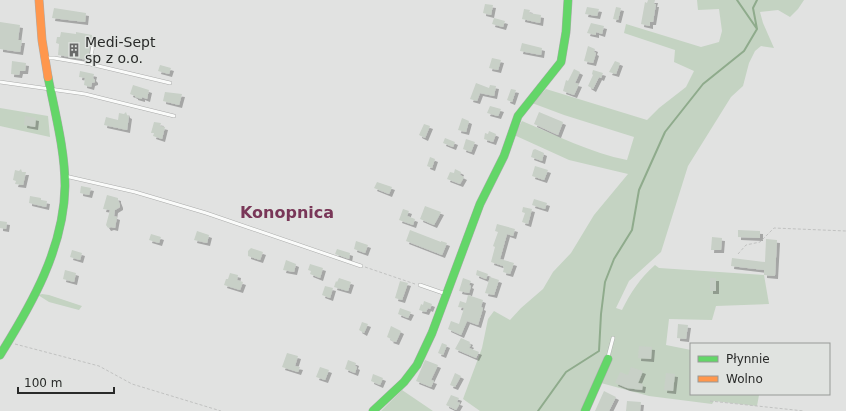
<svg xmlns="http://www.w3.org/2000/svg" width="846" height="411" font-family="'DejaVu Sans',sans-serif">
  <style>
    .green { fill: #c4d3c2 }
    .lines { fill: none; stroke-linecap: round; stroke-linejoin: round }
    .stream { stroke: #8fab8c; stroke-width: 2 }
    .building { fill: #c8d0c7; filter: url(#shadow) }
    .lane-casing { stroke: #abacab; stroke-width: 4 }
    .fast-casing { stroke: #abacab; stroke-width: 9 }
    .slow-casing { stroke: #abacab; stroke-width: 9 }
    .path { stroke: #c1c2c1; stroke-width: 1; stroke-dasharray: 3 2; stroke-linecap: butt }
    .lane { stroke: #fafbfa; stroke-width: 3 }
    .fast { stroke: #63d668; stroke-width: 8 }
    .slow { stroke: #ff974d; stroke-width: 8 }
    .labels { text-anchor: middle; stroke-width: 3; stroke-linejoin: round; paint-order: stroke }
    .poi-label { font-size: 14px; fill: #292a29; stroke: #e0e3e0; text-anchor: start }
    .quarter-label { font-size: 16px; font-weight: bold; fill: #793758; stroke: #e0e3e0 }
  </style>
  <defs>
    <filter id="shadow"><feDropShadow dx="3" dy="3" stdDeviation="0" flood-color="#0004"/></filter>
  </defs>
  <rect width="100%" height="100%" fill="#e1e2e1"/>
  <path class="green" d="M 697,0 L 804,0 L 798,9 L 790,17 L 778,10 L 760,12 L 763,23 L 774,48 L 761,46 L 755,51 L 749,63 L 743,86 L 731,97 L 688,166 L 661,252 L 629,281 L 616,308 L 622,310 C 630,293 641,277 655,265 L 659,268 L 764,275 L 769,304 L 716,306 L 712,320 L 669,319 L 666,345 L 691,350 L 691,394 L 759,395 L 757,406 L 714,401 L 712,404 L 649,396 L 601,383 L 589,411 L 480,411 L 463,399 L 482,348 L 488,319 L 494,311 L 510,320 L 521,308 L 543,289 L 553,272 L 571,253 L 594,215 L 628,174 L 569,160 L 514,135 L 522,121 C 556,135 591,153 627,160 L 634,137 L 564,115 L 532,103 L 546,89 L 647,120 L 659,108 L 686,87 L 694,71 L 674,62 L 675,50 L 624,33 L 626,24 L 701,47 L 719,42 L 722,31 L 719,9 L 698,10 Z
    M 0,108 L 48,116 L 50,137 L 0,126 Z
    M 42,294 L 49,295 L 82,306 L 79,310 L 49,302 L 38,295 Z
    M 402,390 L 433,411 L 381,411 Z"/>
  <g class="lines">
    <path class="stream" d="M 737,0 L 757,29
      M 538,411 L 566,372 L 599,351 L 601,314 L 605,282 L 614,259 L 632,230 L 639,190 L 665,132 L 703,84 L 744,51 L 757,29 L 753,8 L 757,0"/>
  </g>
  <path class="building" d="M 648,0 L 655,0 L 654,4 L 656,4 L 653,22 L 650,22 L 650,26 L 641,24 L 645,2 L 647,3 Z
    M 485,4 L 493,5 L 491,15 L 483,13 Z
    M 587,7 L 599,9 L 597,16 L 585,14 Z
    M 616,7 L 621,8 L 618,20 L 613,19 Z
    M 54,8 L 86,13 L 85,22 L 52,18 Z
    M 524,9 L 530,10 L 529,13 L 541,15 L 540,23 L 522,19 Z
    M 494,18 L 505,21 L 503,27 L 492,24 Z
    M 0,22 L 20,25 L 18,40 L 22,40 L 20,52 L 0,49 Z
    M 591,23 L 604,26 L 602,34 L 596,32 L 596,35 L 587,33 Z
    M 61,32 L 76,34 L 76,32 L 92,35 L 88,60 L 58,55 L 59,44 L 56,43 L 57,37 L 60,37 Z
    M 522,43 L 542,48 L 541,55 L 520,51 Z
    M 588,46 L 595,49 L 594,52 L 596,53 L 593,63 L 584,61 Z
    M 492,58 L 501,60 L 498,70 L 489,68 Z
    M 12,61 L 26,63 L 25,71 L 20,71 L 19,75 L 11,74 Z
    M 615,61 L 620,63 L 616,74 L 609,72 Z
    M 160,65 L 171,68 L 169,74 L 158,71 Z
    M 574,69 L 580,72 L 575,83 L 579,84 L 574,95 L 563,91 L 566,80 L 568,81 Z
    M 593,70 L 603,73 L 601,78 L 599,77 L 593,89 L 588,86 L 593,75 L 592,74 Z
    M 80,71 L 94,74 L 93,78 L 95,80 L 95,82 L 92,83 L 91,87 L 84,85 L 85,78 L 79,77 Z
    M 476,83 L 489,88 L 490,85 L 496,86 L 494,96 L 480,93 L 477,101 L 470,99 Z
    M 133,85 L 149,90 L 147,99 L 142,97 L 142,99 L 135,97 L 135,96 L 130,94 Z
    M 511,89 L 516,90 L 512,102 L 507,100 Z
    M 165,92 L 182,94 L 179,105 L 163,101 Z
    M 490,106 L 501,109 L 498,116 L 487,113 Z
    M 126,112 L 127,115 L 129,116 L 127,130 L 104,125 L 106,117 L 118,120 L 119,113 L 124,114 Z
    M 539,112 L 563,122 L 558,135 L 534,124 Z
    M 25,116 L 36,118 L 35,127 L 24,125 Z
    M 462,118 L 469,121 L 466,132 L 458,130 Z
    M 154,122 L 161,123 L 160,126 L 165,127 L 162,139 L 153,136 L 154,133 L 151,133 Z
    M 424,124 L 430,126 L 425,138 L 419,135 Z
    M 489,131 L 496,134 L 493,142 L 484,139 L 485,133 L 488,134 Z
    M 445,138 L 455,142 L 453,147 L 443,143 Z
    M 466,139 L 475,142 L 471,152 L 463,149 Z
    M 535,149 L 544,153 L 542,161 L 531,157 L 533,150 Z
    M 430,157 L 435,159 L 432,168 L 427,166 Z
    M 535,166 L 548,170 L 544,180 L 532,176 Z
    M 21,169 L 22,172 L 26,172 L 23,185 L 15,184 L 16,181 L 13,180 L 15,170 L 19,171 Z
    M 455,169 L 461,172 L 460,175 L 464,177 L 460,184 L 447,179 L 450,172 L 454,173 Z
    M 377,182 L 392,187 L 389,194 L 374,188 Z
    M 81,186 L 91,188 L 89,195 L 80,193 Z
    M 107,195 L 118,198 L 118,200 L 120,205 L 120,207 L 115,210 L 114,216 L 117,217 L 115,228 L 111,227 L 108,228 L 106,225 L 110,210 L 103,209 Z
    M 30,196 L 41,198 L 41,200 L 47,201 L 46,207 L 29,203 Z
    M 534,199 L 547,203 L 545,209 L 532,205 Z
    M 425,206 L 441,212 L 434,225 L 420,219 Z
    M 523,207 L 532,209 L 528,224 L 522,222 L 525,213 L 522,212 Z
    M 403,209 L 409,211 L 407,216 L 415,219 L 413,225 L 399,220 Z
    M 0,221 L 7,222 L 6,229 L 0,228 Z
    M 497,224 L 515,229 L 513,236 L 507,234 L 500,259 L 514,263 L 510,274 L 503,272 L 504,268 L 503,267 L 503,266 L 491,262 L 495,247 L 493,246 L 498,232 L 495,231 Z
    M 410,230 L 441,242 L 441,241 L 447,243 L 442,255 L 406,241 Z
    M 738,230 L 760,231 L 760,238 L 738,237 Z
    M 197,231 L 209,235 L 207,243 L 194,240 Z
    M 151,234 L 161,237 L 159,243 L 149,240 Z
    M 712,237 L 722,238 L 721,250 L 711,250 Z
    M 766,239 L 777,240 L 775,276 L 764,275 L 764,270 L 731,266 L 732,258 L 765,262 Z
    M 356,241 L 368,245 L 365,253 L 354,249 Z
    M 251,248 L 263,252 L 260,260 L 248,256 L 248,251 Z
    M 337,249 L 350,253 L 349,259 L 335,254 Z
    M 72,250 L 82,253 L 80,260 L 70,257 Z
    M 286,260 L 296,264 L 294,272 L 283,270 Z
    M 310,264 L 323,268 L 320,278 L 310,274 L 311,271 L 308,270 Z
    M 65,270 L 76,273 L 74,282 L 63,279 Z
    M 477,270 L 488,274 L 486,279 L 476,275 Z
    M 230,273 L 238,275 L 237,280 L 243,282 L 240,290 L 224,285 L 226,279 L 228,279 Z
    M 490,277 L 499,280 L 494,295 L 485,293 Z
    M 339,278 L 351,282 L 348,291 L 334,287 L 336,281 L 337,282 Z
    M 463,278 L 471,281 L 469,285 L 471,286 L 469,293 L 459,291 Z
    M 710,278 L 716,278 L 716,291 L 710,291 Z
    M 400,281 L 408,283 L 402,300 L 395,298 Z
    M 325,286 L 333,288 L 330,298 L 322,295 Z
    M 468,295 L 483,300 L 481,307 L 483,308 L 478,325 L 467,321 L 461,335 L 448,329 L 451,321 L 459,324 L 464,308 L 458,307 L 460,301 L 466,303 Z
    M 424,301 L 432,304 L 430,309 L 428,308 L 426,312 L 419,310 L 421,304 L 423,305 Z
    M 400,308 L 411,312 L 408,318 L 398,314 Z
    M 362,322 L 368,324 L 364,333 L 359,330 Z
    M 678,324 L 688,325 L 686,339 L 677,338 Z
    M 391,326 L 401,331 L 396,342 L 390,340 L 391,339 L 387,337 Z
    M 461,338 L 470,342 L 469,344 L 471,345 L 469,348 L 479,352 L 476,358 L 455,349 Z
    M 442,343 L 447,345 L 443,355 L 438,353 Z
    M 639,346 L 652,347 L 651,359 L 638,358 Z
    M 287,353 L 298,356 L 295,366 L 300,367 L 298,372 L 282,367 Z
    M 348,360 L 356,363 L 355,366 L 357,367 L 355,373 L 345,369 Z
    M 425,360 L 438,365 L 431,380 L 434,381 L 431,387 L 416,381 Z
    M 320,367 L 329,370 L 325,380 L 316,377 Z
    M 631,367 L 643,371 L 638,383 L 643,384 L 642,390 L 627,388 L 615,383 L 620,372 L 628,375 Z
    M 455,373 L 461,376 L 455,387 L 450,385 Z
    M 666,373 L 675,374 L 673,391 L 664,390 Z
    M 373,374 L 383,378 L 380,385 L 371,381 Z
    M 604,391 L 616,397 L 609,411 L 595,411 Z
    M 451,395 L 459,398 L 457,402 L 460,403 L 456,410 L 446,405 Z
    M 627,401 L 641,402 L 640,411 L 626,411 Z"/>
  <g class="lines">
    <g class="lane-casing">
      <path id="lane" d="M 45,58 L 54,58 L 90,64 L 170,83
        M 90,64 L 94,38
        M 0,82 L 85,94 L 174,116
        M 65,176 L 135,192 L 206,213 L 361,266
        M 420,285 L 446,294
        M 608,357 L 613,338"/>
    </g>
    <g class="fast-casing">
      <path id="fast" d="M 0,355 C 32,304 64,248 65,186 C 65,150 55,113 48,77
        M 373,411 L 404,382 L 417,365 L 432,333 L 480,204 L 504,156 L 518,116 L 561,62 L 566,32 L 568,0
        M 585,411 L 608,359"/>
    </g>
    <g class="slow-casing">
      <path id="slow" d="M 39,0 L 42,40 L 48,77"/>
    </g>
    <path class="path" d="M 738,254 L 746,245 L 760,242 L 774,228 L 846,231
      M 365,267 L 415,284
      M 15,344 L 99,366 L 132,384 L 221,411
      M 710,401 L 804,411"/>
    <use href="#lane" class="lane"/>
    <use href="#fast" class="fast"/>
    <use href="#slow" class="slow"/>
  </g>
  <defs>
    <g id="building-bare" transform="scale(1.08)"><path d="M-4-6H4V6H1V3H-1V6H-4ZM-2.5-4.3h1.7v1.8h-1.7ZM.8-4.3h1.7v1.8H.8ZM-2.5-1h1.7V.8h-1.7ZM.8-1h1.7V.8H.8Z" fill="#696a69" stroke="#e0e3e0" stroke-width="2.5" paint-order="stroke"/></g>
  </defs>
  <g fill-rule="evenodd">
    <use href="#building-bare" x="74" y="50"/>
  </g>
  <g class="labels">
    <g class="poi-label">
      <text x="85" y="47">Medi-Sept<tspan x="85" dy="16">sp z o.o.</tspan></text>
    </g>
    <g class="quarter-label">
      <text x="287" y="218">Konopnica</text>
    </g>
  </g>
  <rect x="690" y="343" width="140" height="52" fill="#e0e3e0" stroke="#979997"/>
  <rect x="698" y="356" width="20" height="6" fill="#63d668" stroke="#979997"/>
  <text x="726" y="363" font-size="12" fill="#292a29">Płynnie</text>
  <rect x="698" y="376" width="20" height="6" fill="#ff974d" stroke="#979997"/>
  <text x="726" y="383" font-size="12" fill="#292a29">Wolno</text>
  <path d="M18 387v6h96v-6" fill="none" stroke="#292a29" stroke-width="2"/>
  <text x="24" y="387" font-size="12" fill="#292a29" stroke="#e0e3e0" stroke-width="3" paint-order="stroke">100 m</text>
</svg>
